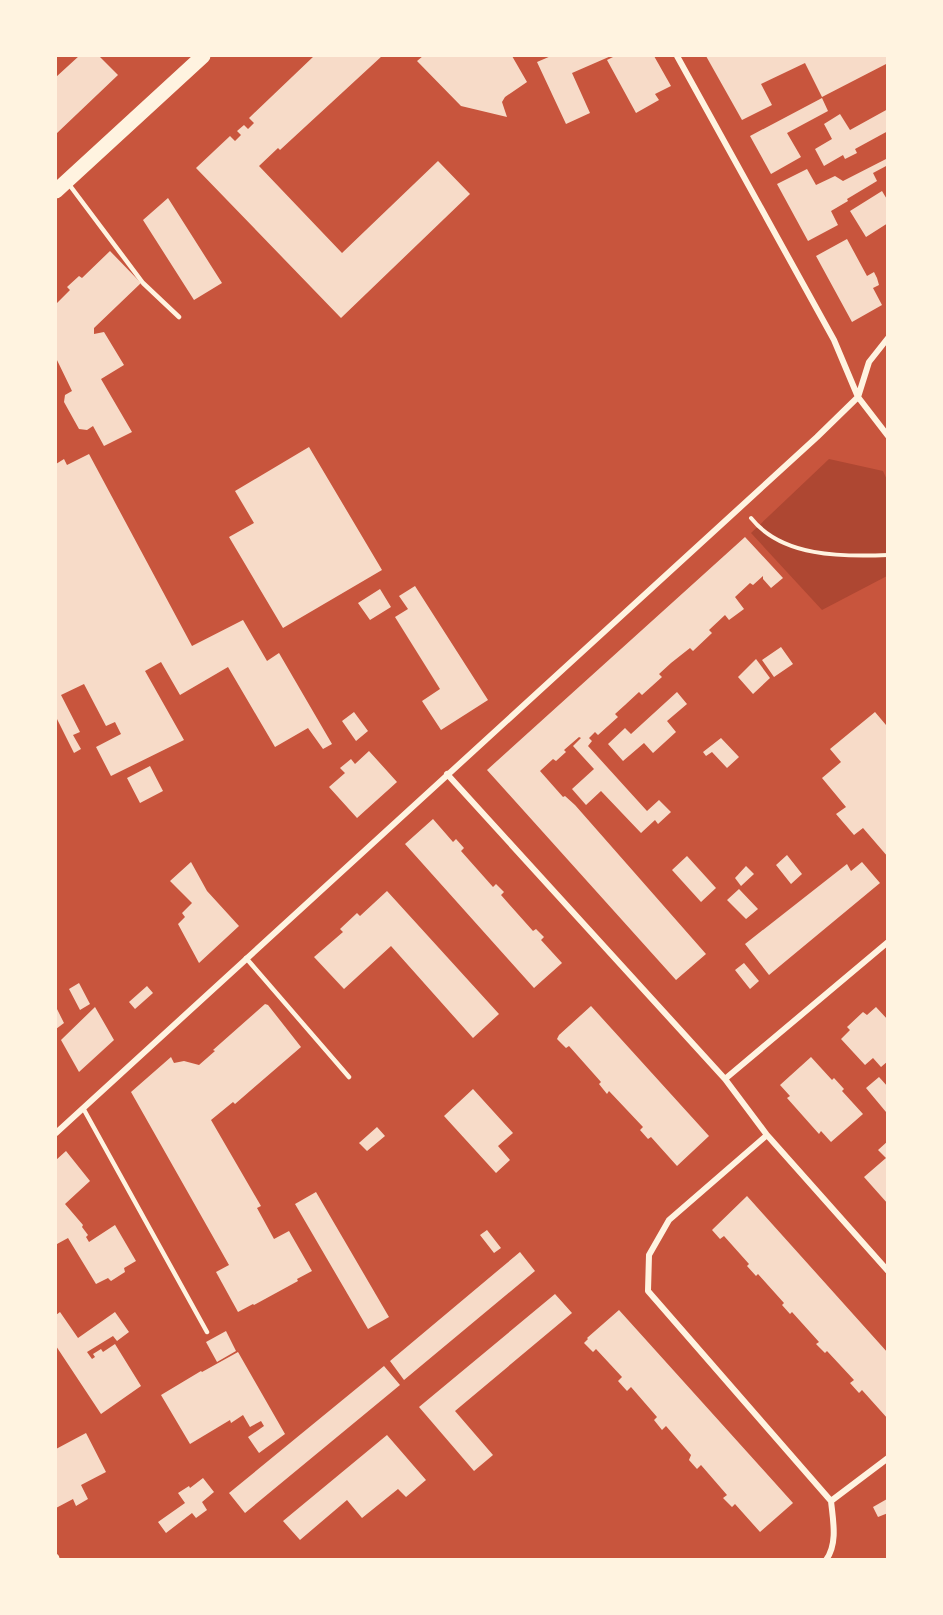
<svg xmlns="http://www.w3.org/2000/svg" width="943" height="1615" font-family="Jost,sans-serif">
  <style>
    .green { fill: #ae4732 }
    .building { fill: #f7dbc8 }
    .lines { fill: none; stroke-linecap: round; stroke-linejoin: round }
    .path { stroke: #fff3e0; stroke-width: 4 }
    .service { stroke: #fff3e0; stroke-width: 4.5 }
    .minor { stroke: #fff3e0; stroke-width: 6 }
    .primary { stroke: #fff3e0; stroke-width: 15 }
  </style>
  <rect width="100%" height="100%" fill="#c8553d"/>
  <path class="green" d="M 829,459 L 883,471 L 887,480 L 887,576 L 822,610 L 751,533 Z"/>
  <path class="building" d="M 79,56 L 99,56 L 118,75 L 56,134 L 56,77 Z
    M 314,56 L 382,56 L 280,150 L 278,148 L 259,166 L 342,253 L 438,161 L 470,194 L 341,318 L 196,168 L 230,136 L 235,141 L 241,135 L 237,131 L 244,125 L 248,129 L 254,123 L 249,118 Z
    M 423,56 L 512,56 L 527,82 L 505,97 L 502,102 L 507,117 L 461,106 L 417,61 Z
    M 551,56 L 611,56 L 572,73 L 590,113 L 566,124 L 537,62 Z
    M 615,56 L 654,56 L 671,86 L 655,94 L 659,100 L 636,113 L 607,60 Z
    M 706,56 L 888,56 L 888,63 L 822,97 L 805,63 L 761,84 L 772,105 L 742,120 Z
    M 822,98 L 828,111 L 787,133 L 801,157 L 771,174 L 750,136 Z
    M 888,109 L 888,131 L 855,149 L 857,153 L 845,159 L 843,155 L 824,166 L 815,149 L 832,139 L 824,124 L 840,114 L 850,130 Z
    M 888,158 L 888,165 L 873,173 L 877,181 L 847,199 L 848,201 L 831,211 L 838,225 L 808,241 L 777,184 L 807,169 L 816,185 L 835,176 L 843,181 Z
    M 882,191 L 888,201 L 888,223 L 866,237 L 850,211 Z
    M 168,198 L 222,283 L 194,300 L 143,220 Z
    M 847,239 L 867,276 L 874,272 L 877,278 L 879,285 L 873,288 L 882,305 L 852,322 L 816,256 Z
    M 110,251 L 141,283 L 94,328 L 94,334 L 104,332 L 124,365 L 101,379 L 132,432 L 104,446 L 93,426 L 87,430 L 79,429 L 64,402 L 65,395 L 72,391 L 56,358 L 56,304 L 70,290 L 67,287 L 79,276 L 82,278 Z
    M 309,447 L 382,570 L 283,628 L 229,537 L 254,523 L 235,491 Z
    M 89,454 L 192,646 L 243,620 L 267,661 L 279,653 L 332,744 L 323,749 L 308,728 L 275,747 L 228,667 L 180,695 L 161,662 L 145,671 L 184,740 L 111,776 L 96,747 L 121,734 L 115,722 L 106,726 L 84,684 L 61,695 L 80,732 L 73,735 L 81,749 L 74,753 L 56,717 L 56,464 L 64,459 L 67,465 Z
    M 745,537 L 783,578 L 771,588 L 763,579 L 763,576 L 753,585 L 750,583 L 735,597 L 744,609 L 729,620 L 725,615 L 709,630 L 712,633 L 693,651 L 690,648 L 671,663 L 659,674 L 662,677 L 642,695 L 639,692 L 625,705 L 615,714 L 618,717 L 598,735 L 595,732 L 589,738 L 592,741 L 588,746 L 647,811 L 659,800 L 671,812 L 658,824 L 655,820 L 641,833 L 601,791 L 586,805 L 572,789 L 594,769 L 573,746 L 581,738 L 579,737 L 564,750 L 566,752 L 556,761 L 553,759 L 540,771 L 563,797 L 565,796 L 575,805 L 706,954 L 676,980 L 487,770 Z
    M 415,586 L 488,700 L 441,730 L 422,701 L 440,689 L 395,617 L 408,609 L 399,596 Z
    M 380,589 L 391,607 L 370,620 L 358,603 Z
    M 781,647 L 793,664 L 774,677 L 762,660 Z
    M 756,659 L 770,678 L 753,694 L 738,677 Z
    M 677,692 L 687,704 L 667,721 L 676,732 L 653,753 L 644,743 L 623,761 L 608,744 L 625,728 L 631,734 Z
    M 354,712 L 368,731 L 356,741 L 342,721 Z
    M 875,712 L 886,725 L 888,724 L 888,857 L 863,828 L 854,835 L 836,814 L 846,807 L 822,778 L 841,762 L 830,749 Z
    M 721,738 L 739,757 L 727,768 L 712,752 L 706,756 L 703,752 Z
    M 369,751 L 397,782 L 357,818 L 329,787 L 345,773 L 340,768 L 351,759 L 355,764 Z
    M 150,766 L 163,791 L 140,803 L 127,778 Z
    M 433,819 L 453,842 L 456,839 L 464,848 L 461,851 L 493,887 L 496,884 L 504,892 L 501,895 L 533,931 L 536,929 L 544,937 L 541,940 L 562,963 L 534,988 L 405,844 Z
    M 787,855 L 802,874 L 791,884 L 776,865 Z
    M 687,856 L 716,888 L 701,902 L 672,870 Z
    M 191,862 L 207,891 L 239,926 L 199,963 L 178,924 L 185,917 L 182,913 L 192,903 L 170,881 Z
    M 862,862 L 880,883 L 769,975 L 745,944 L 847,864 L 851,871 Z
    M 746,866 L 754,874 L 741,886 L 735,878 Z
    M 739,889 L 758,909 L 746,919 L 727,900 Z
    M 387,891 L 499,1014 L 473,1038 L 391,946 L 344,989 L 314,957 L 343,932 L 340,929 L 357,913 L 360,916 Z
    M 744,963 L 759,981 L 750,989 L 735,970 Z
    M 79,983 L 90,1004 L 80,1010 L 69,989 Z
    M 147,986 L 153,993 L 135,1009 L 129,1002 Z
    M 265,1004 L 268,1005 L 301,1047 L 235,1104 L 233,1102 L 211,1120 L 261,1206 L 257,1208 L 274,1239 L 289,1231 L 312,1271 L 297,1279 L 298,1281 L 254,1305 L 253,1304 L 238,1312 L 216,1272 L 229,1265 L 131,1092 L 171,1057 L 174,1063 L 184,1061 L 199,1065 L 215,1051 L 213,1050 Z
    M 591,1006 L 709,1136 L 677,1166 L 651,1137 L 648,1139 L 640,1130 L 643,1127 L 609,1091 L 607,1094 L 599,1084 L 601,1082 L 569,1046 L 566,1048 L 557,1039 L 559,1035 Z
    M 56,1007 L 64,1023 L 56,1029 Z
    M 95,1007 L 114,1040 L 79,1072 L 61,1040 Z
    M 876,1007 L 888,1020 L 888,1061 L 881,1067 L 873,1058 L 865,1065 L 841,1039 L 850,1030 L 847,1027 L 863,1012 L 867,1015 Z
    M 811,1057 L 832,1080 L 834,1078 L 844,1089 L 842,1091 L 863,1114 L 831,1142 L 821,1131 L 819,1134 L 787,1098 L 790,1096 L 780,1085 Z
    M 879,1077 L 888,1087 L 886,1112 L 866,1088 Z
    M 473,1089 L 513,1133 L 498,1146 L 510,1160 L 496,1173 L 444,1116 Z
    M 377,1127 L 385,1136 L 367,1151 L 359,1143 Z
    M 888,1141 L 888,1204 L 864,1177 L 886,1158 L 878,1150 Z
    M 66,1151 L 90,1181 L 65,1204 L 83,1225 L 82,1227 L 88,1235 L 86,1237 L 89,1242 L 115,1225 L 136,1261 L 124,1268 L 125,1272 L 111,1281 L 108,1278 L 96,1284 L 68,1238 L 57,1244 L 56,1242 L 56,1160 Z
    M 316,1192 L 389,1317 L 368,1329 L 295,1204 Z
    M 747,1196 L 888,1353 L 888,1419 L 862,1390 L 859,1393 L 850,1383 L 854,1380 L 827,1351 L 825,1353 L 816,1344 L 819,1342 L 792,1312 L 790,1314 L 782,1305 L 784,1303 L 758,1274 L 756,1276 L 747,1266 L 749,1264 L 724,1236 L 720,1239 L 712,1230 Z
    M 487,1230 L 501,1248 L 494,1253 L 480,1235 Z
    M 520,1252 L 535,1271 L 404,1380 L 390,1361 Z
    M 555,1294 L 572,1313 L 455,1411 L 493,1455 L 474,1471 L 419,1407 Z
    M 619,1310 L 793,1503 L 760,1532 L 735,1504 L 732,1507 L 723,1498 L 727,1495 L 701,1465 L 697,1469 L 689,1460 L 691,1455 L 666,1426 L 662,1430 L 654,1420 L 657,1417 L 631,1387 L 627,1391 L 618,1381 L 622,1377 L 596,1349 L 593,1352 L 584,1343 L 588,1339 L 587,1338 Z
    M 60,1312 L 78,1338 L 115,1312 L 129,1332 L 117,1341 L 113,1336 L 87,1352 L 92,1359 L 95,1357 L 93,1354 L 101,1349 L 103,1352 L 115,1344 L 141,1386 L 101,1414 L 56,1346 L 56,1315 Z
    M 226,1331 L 236,1351 L 217,1362 L 206,1342 Z
    M 238,1352 L 285,1434 L 259,1453 L 248,1437 L 264,1426 L 261,1421 L 250,1427 L 243,1415 L 231,1423 L 230,1420 L 190,1444 L 161,1395 L 201,1371 L 202,1372 Z
    M 384,1366 L 400,1385 L 245,1513 L 229,1493 Z
    M 86,1433 L 106,1472 L 81,1485 L 88,1499 L 76,1506 L 73,1499 L 56,1508 L 56,1449 Z
    M 387,1435 L 426,1480 L 406,1497 L 398,1489 L 362,1518 L 347,1500 L 300,1540 L 283,1521 Z
    M 203,1478 L 214,1492 L 202,1502 L 207,1510 L 196,1518 L 192,1513 L 166,1533 L 158,1522 L 185,1503 L 178,1493 L 189,1486 L 190,1488 Z
    M 887,1499 L 888,1513 L 878,1517 L 873,1507 Z"/>
  <g class="lines">
    <path class="path" d="M 751,518 C 782,557 842,557 888,555"/>
    <path class="service" d="M 68,183 L 143,283 L 179,317
      M 246,958 L 349,1077
      M 83,1108 L 207,1332"/>
    <path class="minor" d="M 677,56 L 834,340 L 858,397 L 888,436
      M 447,774 L 725,1079 L 767,1135 L 888,1271
      M 725,1079 L 888,942
      M 56,1133 L 817,437 L 858,397 L 869,362 L 888,338
      M 767,1135 L 669,1220 L 649,1255 L 648,1291 L 831,1501 C 833,1520 838,1544 826,1560
      M 831,1501 L 888,1458
      M 56,1557 L 57,1560"/>
    <path class="primary" d="M 56,191 L 203,56"/>
  </g>
  <rect width="943" height="1615" fill="none" stroke="#fff3e0" stroke-width="114"/>
</svg>
